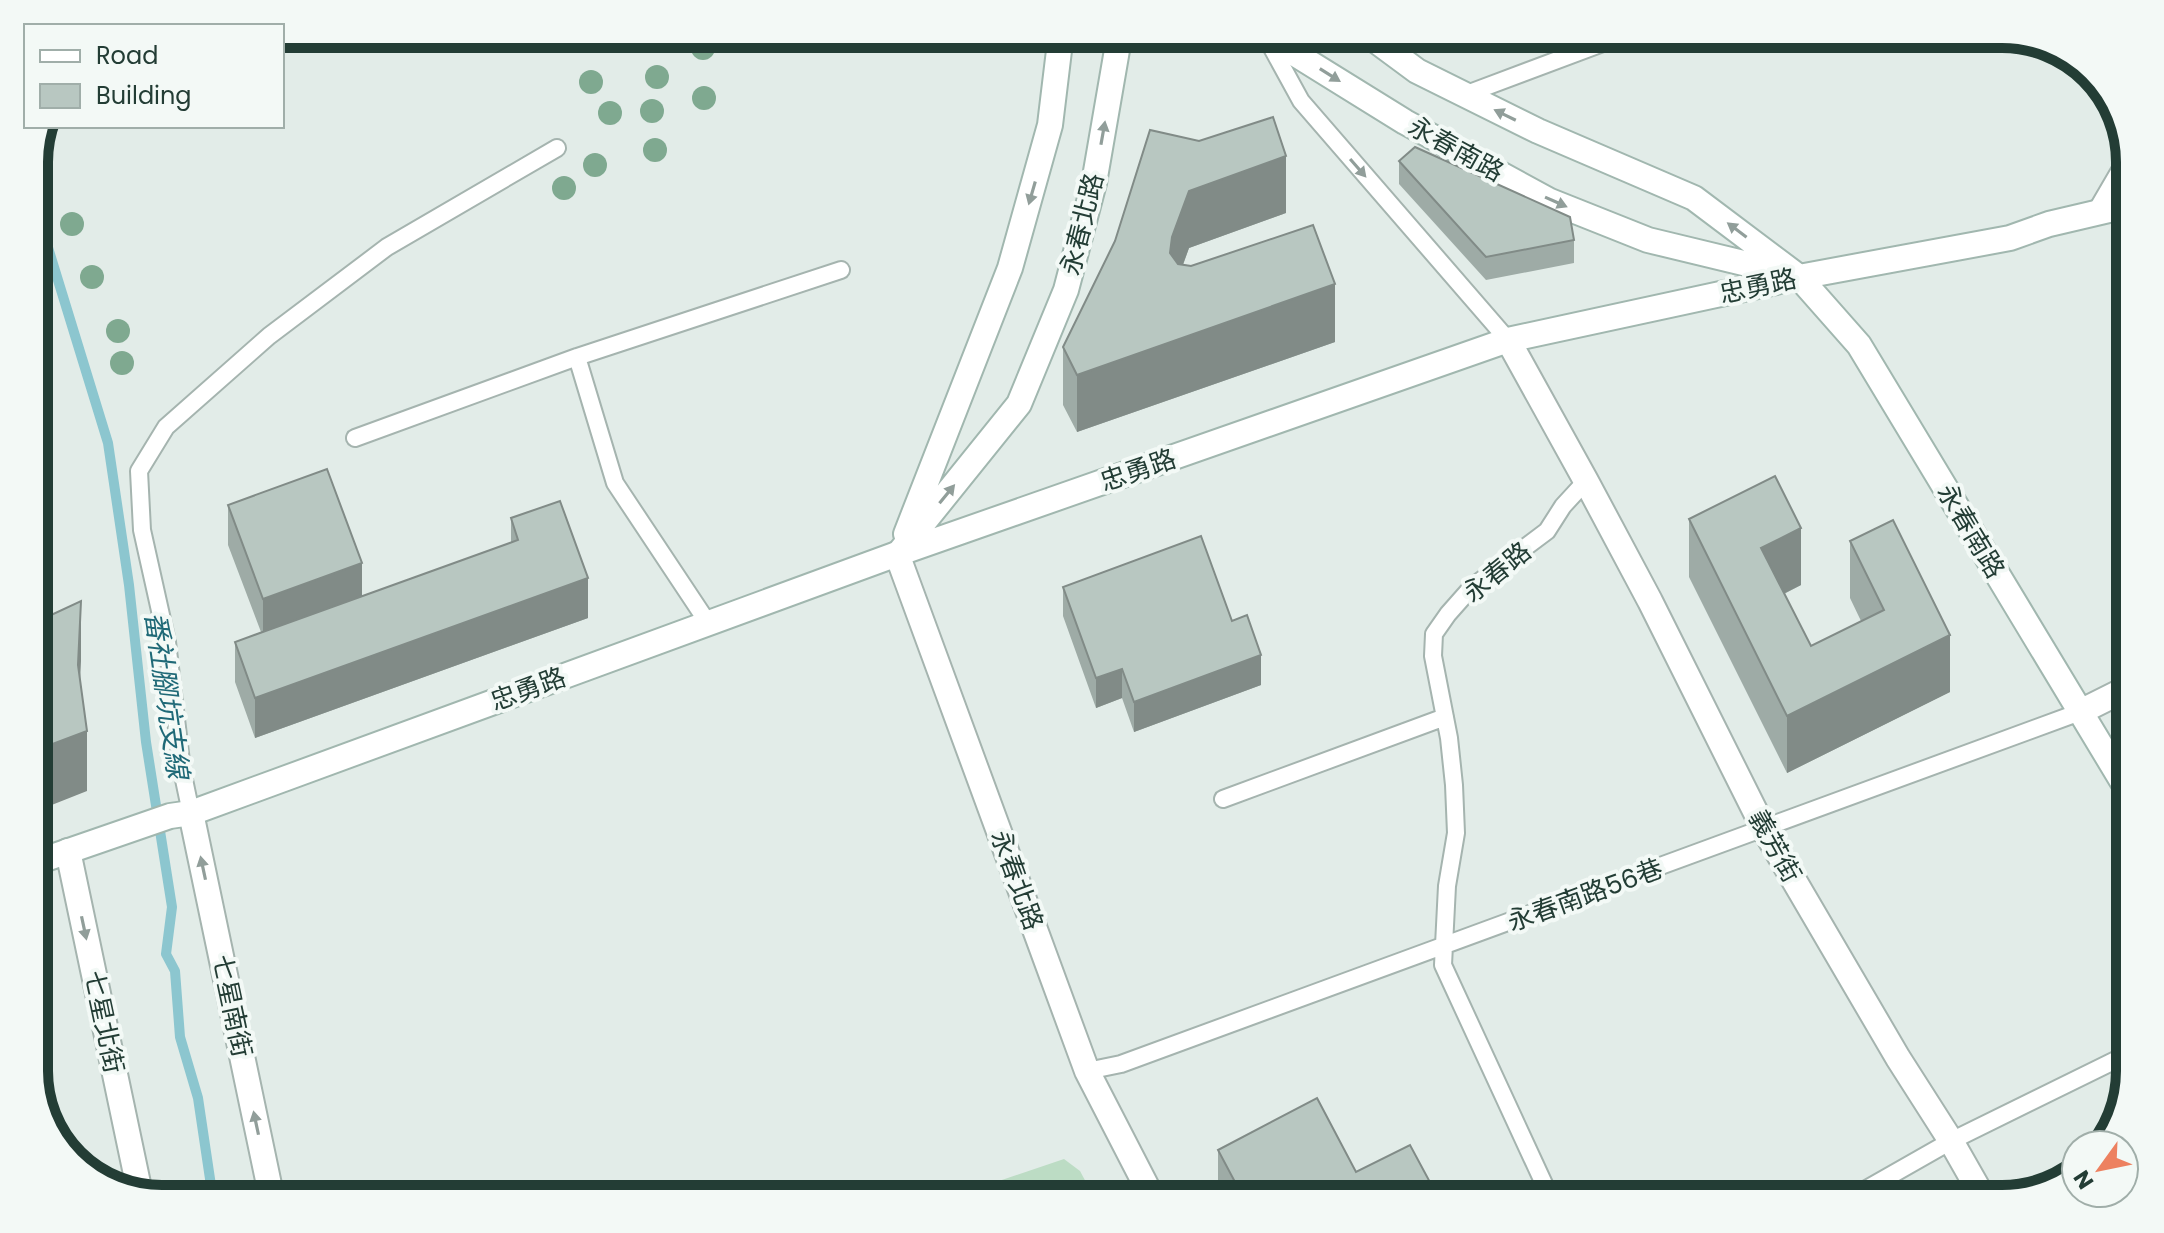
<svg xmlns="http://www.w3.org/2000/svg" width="2164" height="1233" font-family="Poppins,'Noto Sans TC',sans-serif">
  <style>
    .park { fill: #bcdcc4 }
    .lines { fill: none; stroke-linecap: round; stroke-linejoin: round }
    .stream { stroke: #8cc6cf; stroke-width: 10 }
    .lane-casing { stroke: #a5b4af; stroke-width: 20 }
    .street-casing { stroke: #a5b4af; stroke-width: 28 }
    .secondary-casing { stroke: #a1b7af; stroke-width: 28 }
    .lane { stroke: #fff; stroke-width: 16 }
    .street { stroke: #fff; stroke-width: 24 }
    .secondary { stroke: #fff; stroke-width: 24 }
    .tree { fill: #7fa990 }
    .wall { fill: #9eaba6 }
    .shaded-wall { fill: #818b87 }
    .building { fill: #b8c7c1; stroke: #818b87; stroke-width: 2 }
    .oneway { fill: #919e9a }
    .labels { text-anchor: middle; stroke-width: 8; stroke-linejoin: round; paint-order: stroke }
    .street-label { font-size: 26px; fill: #233d35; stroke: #f3f9f6 }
    .water-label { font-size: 28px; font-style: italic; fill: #1f6977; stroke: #f3f9f6 }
    .rim { fill: none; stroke: #233d35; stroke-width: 10 }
  </style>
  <rect width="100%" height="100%" fill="#e2ece8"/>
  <path class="park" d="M 1064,1159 L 1080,1171 L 1095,1199 L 946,1199 Z"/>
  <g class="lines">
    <path class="stream" d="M 34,202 L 108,443 L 129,585 L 146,742 L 172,907 L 166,954 L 175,971 L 180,1037 L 198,1098 L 213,1199"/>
    <g class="lane-casing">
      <path id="lane" d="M 1266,37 L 1301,101 L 1508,340
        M 1464,95 L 1627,34
        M 2095,213 L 2130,153
        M 577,357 L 615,483 L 708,623
        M 355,438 L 577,357 L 841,270
        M 1223,799 L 1445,717
        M 191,813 L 182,770 L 167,642 L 142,530 L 139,471 L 166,427 L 269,336 L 387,247 L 557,148
        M 1087,1071 L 1121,1064 L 2080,712
        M 1551,1199 L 1443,965 L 1447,886 L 1456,833 L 1454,785 L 1449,738 L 1433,656 L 1434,634 L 1448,614 L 1471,588 L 1547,531 L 1563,506 L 1586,481
        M 1849,1199 L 1951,1141 L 2130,1053"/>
    </g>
    <g class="street-casing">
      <path id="street" d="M 1508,340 L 1586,481 L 1650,601 L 1764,829 L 1898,1058 L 1951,1141 L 1984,1199
        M 897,554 L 1087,1071 L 1153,1199
        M 2080,712 L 2130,687
        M 191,813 L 272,1199
        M 68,851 L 140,1193"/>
    </g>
    <g class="secondary-casing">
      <path id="secondary" d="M 1263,34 L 1405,122 L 1550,201 L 1648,240 L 1789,274
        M 1367,34 L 1417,71 L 1538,131 L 1694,198 L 1799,277 L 1859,345 L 2130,794
        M 906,534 L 1010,268 L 1050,125 L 1061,34
        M 899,553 L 1019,404 L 1066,290 L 1094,183 L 1117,50 L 1118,34
        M 34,863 L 170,816 L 191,813 L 897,554 L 1508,340 L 1799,277 L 2010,238 L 2049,224 L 2130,205"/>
    </g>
    <use href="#lane" class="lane"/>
    <use href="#street" class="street"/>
    <use href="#secondary" class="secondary"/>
  </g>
  <g class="tree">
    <circle cx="703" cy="48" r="12"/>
    <circle cx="657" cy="77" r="12"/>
    <circle cx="591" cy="82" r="12"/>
    <circle cx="704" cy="98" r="12"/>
    <circle cx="652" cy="111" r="12"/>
    <circle cx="610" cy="113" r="12"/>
    <circle cx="655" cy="150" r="12"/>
    <circle cx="595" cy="165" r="12"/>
    <circle cx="564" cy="188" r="12"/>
    <circle cx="72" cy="224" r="12"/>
    <circle cx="92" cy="277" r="12"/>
    <circle cx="118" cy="331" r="12"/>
    <circle cx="122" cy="363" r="12"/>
  </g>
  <path class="wall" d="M 1399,161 L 1574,240 L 1574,263 L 1486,280 L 1399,184 Z
    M 1286,213 L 1189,248 L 1183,265 L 1335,342 L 1077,432 L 1063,405 L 1063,347 L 1115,241 Z
    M 228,505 L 362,596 L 511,543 L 511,518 L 588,618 L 255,738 L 235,682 L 235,642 L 261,632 L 228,545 Z
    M 1689,519 L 1801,585 L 1784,594 L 1811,646 L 1861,621 L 1850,598 L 1850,541 L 1950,692 L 1787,773 L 1689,577 Z
    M 1063,587 L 1232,621 L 1261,685 L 1134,732 L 1122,698 L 1096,708 L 1063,616 Z
    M 1218,1150 L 1356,1172 L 1439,1199 L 1218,1199 Z"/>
  <path class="shaded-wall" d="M 1286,156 L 1286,213 L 1189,248 L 1172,294 L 1170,253 L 1172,237 L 1189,191 Z
    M 1335,284 L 1335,342 L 1077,432 L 1077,375 Z
    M 1801,528 L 1801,585 L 1761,605 L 1761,548 Z
    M 362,563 L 362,604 L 263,640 L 263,599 Z
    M 588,578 L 588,618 L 255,738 L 255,698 Z
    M 81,601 L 81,661 L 78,725 L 78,665 Z
    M 1950,635 L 1950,692 L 1787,773 L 1787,716 Z
    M 1261,655 L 1261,685 L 1134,732 L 1134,702 Z
    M 1122,669 L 1122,698 L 1096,708 L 1096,678 Z
    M 87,731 L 87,791 L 34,812 L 34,751 Z"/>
  <path class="building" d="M 1273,117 L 1286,156 L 1189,191 L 1172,237 L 1170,253 L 1178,264 L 1191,266 L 1313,225 L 1335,284 L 1077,375 L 1063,347 L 1115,241 L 1150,130 L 1199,141 Z
    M 1415,147 L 1570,217 L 1574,240 L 1486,257 L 1399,161 Z
    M 327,469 L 362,563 L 263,599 L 228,505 Z
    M 1775,476 L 1801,528 L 1761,548 L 1811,646 L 1884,610 L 1850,541 L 1893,520 L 1950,635 L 1787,716 L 1689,519 Z
    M 560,501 L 588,578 L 255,698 L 235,642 L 518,540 L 511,518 Z
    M 1201,536 L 1232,621 L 1247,615 L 1261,655 L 1134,702 L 1122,669 L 1096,678 L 1063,587 Z
    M 81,601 L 78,665 L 87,731 L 34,751 L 34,623 Z
    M 1317,1098 L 1356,1172 L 1410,1145 L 1439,1199 L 1244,1199 L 1218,1150 Z
    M 1638,1192 L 1642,1199 L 1627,1199 Z"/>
  <defs><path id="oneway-solid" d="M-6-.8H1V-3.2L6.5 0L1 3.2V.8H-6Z" transform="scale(2)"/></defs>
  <g class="oneway">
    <use href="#oneway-solid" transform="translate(1330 75) rotate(32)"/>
    <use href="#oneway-solid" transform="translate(1505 115) rotate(-154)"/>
    <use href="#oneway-solid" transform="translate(1103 133) rotate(-80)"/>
    <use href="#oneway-solid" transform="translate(1358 168) rotate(49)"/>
    <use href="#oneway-solid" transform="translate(1032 193) rotate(106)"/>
    <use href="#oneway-solid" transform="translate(1556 202) rotate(24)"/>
    <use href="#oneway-solid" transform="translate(1737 230) rotate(-143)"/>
    <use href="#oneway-solid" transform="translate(947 494) rotate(-51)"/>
    <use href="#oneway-solid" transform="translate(203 868) rotate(-102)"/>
    <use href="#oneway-solid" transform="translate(84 928) rotate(78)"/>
    <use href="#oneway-solid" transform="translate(256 1123) rotate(-102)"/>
  </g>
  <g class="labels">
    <g class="street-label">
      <text transform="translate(1456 149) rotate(29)" y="9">永春南路</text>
      <text transform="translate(1082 224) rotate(-76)" y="9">永春北路</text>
      <text transform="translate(1758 286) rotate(-12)" y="9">忠勇路</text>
      <text transform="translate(1138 470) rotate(-19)" y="9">忠勇路</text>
      <text transform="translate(1971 531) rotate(59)" y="9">永春南路</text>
      <text transform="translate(1497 572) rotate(-39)" y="9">永春路</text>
      <text transform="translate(528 689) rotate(-20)" y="9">忠勇路</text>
      <text transform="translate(1775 846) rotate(61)" y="9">義芳街</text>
      <text transform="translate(1017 880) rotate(70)" y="9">永春北路</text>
      <text transform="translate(1585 895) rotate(-20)" y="9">永春南路56巷</text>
      <text transform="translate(232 1006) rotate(78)" y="9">七星南街</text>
      <text transform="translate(104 1022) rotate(78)" y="9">七星北街</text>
    </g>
    <g class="water-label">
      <text transform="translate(167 695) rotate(82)" y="10">番社腳坑支線</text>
    </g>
  </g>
  <path d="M0 0H2164V1233H0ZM162 48H2002A114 114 0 0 1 2116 162V1071A114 114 0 0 1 2002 1185H162A114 114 0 0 1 48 1071V162A114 114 0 0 1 162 48Z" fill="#f3f9f6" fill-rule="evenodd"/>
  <path class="rim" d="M162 48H2002A114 114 0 0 1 2116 162V1071A114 114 0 0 1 2002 1185H162A114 114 0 0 1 48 1071V162A114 114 0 0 1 162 48Z"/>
  <rect x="24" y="24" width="260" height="104" fill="#f3f9f6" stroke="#a0aea9" stroke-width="2"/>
  <rect x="40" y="50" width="40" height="12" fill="#ffffff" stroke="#a0aea9" stroke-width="2"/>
  <text x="96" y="64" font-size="24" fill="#233d35">Road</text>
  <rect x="40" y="84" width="40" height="24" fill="#b8c7c1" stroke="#a0aea9" stroke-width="2"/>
  <text x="96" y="104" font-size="24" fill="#233d35">Building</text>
  <g transform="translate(2100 1169) rotate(237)"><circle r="38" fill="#f3f9f6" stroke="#a0aea9" stroke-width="2"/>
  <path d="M0-6L14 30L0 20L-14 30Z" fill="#ed8160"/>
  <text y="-12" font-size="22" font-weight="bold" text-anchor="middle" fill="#233d35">N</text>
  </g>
</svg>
